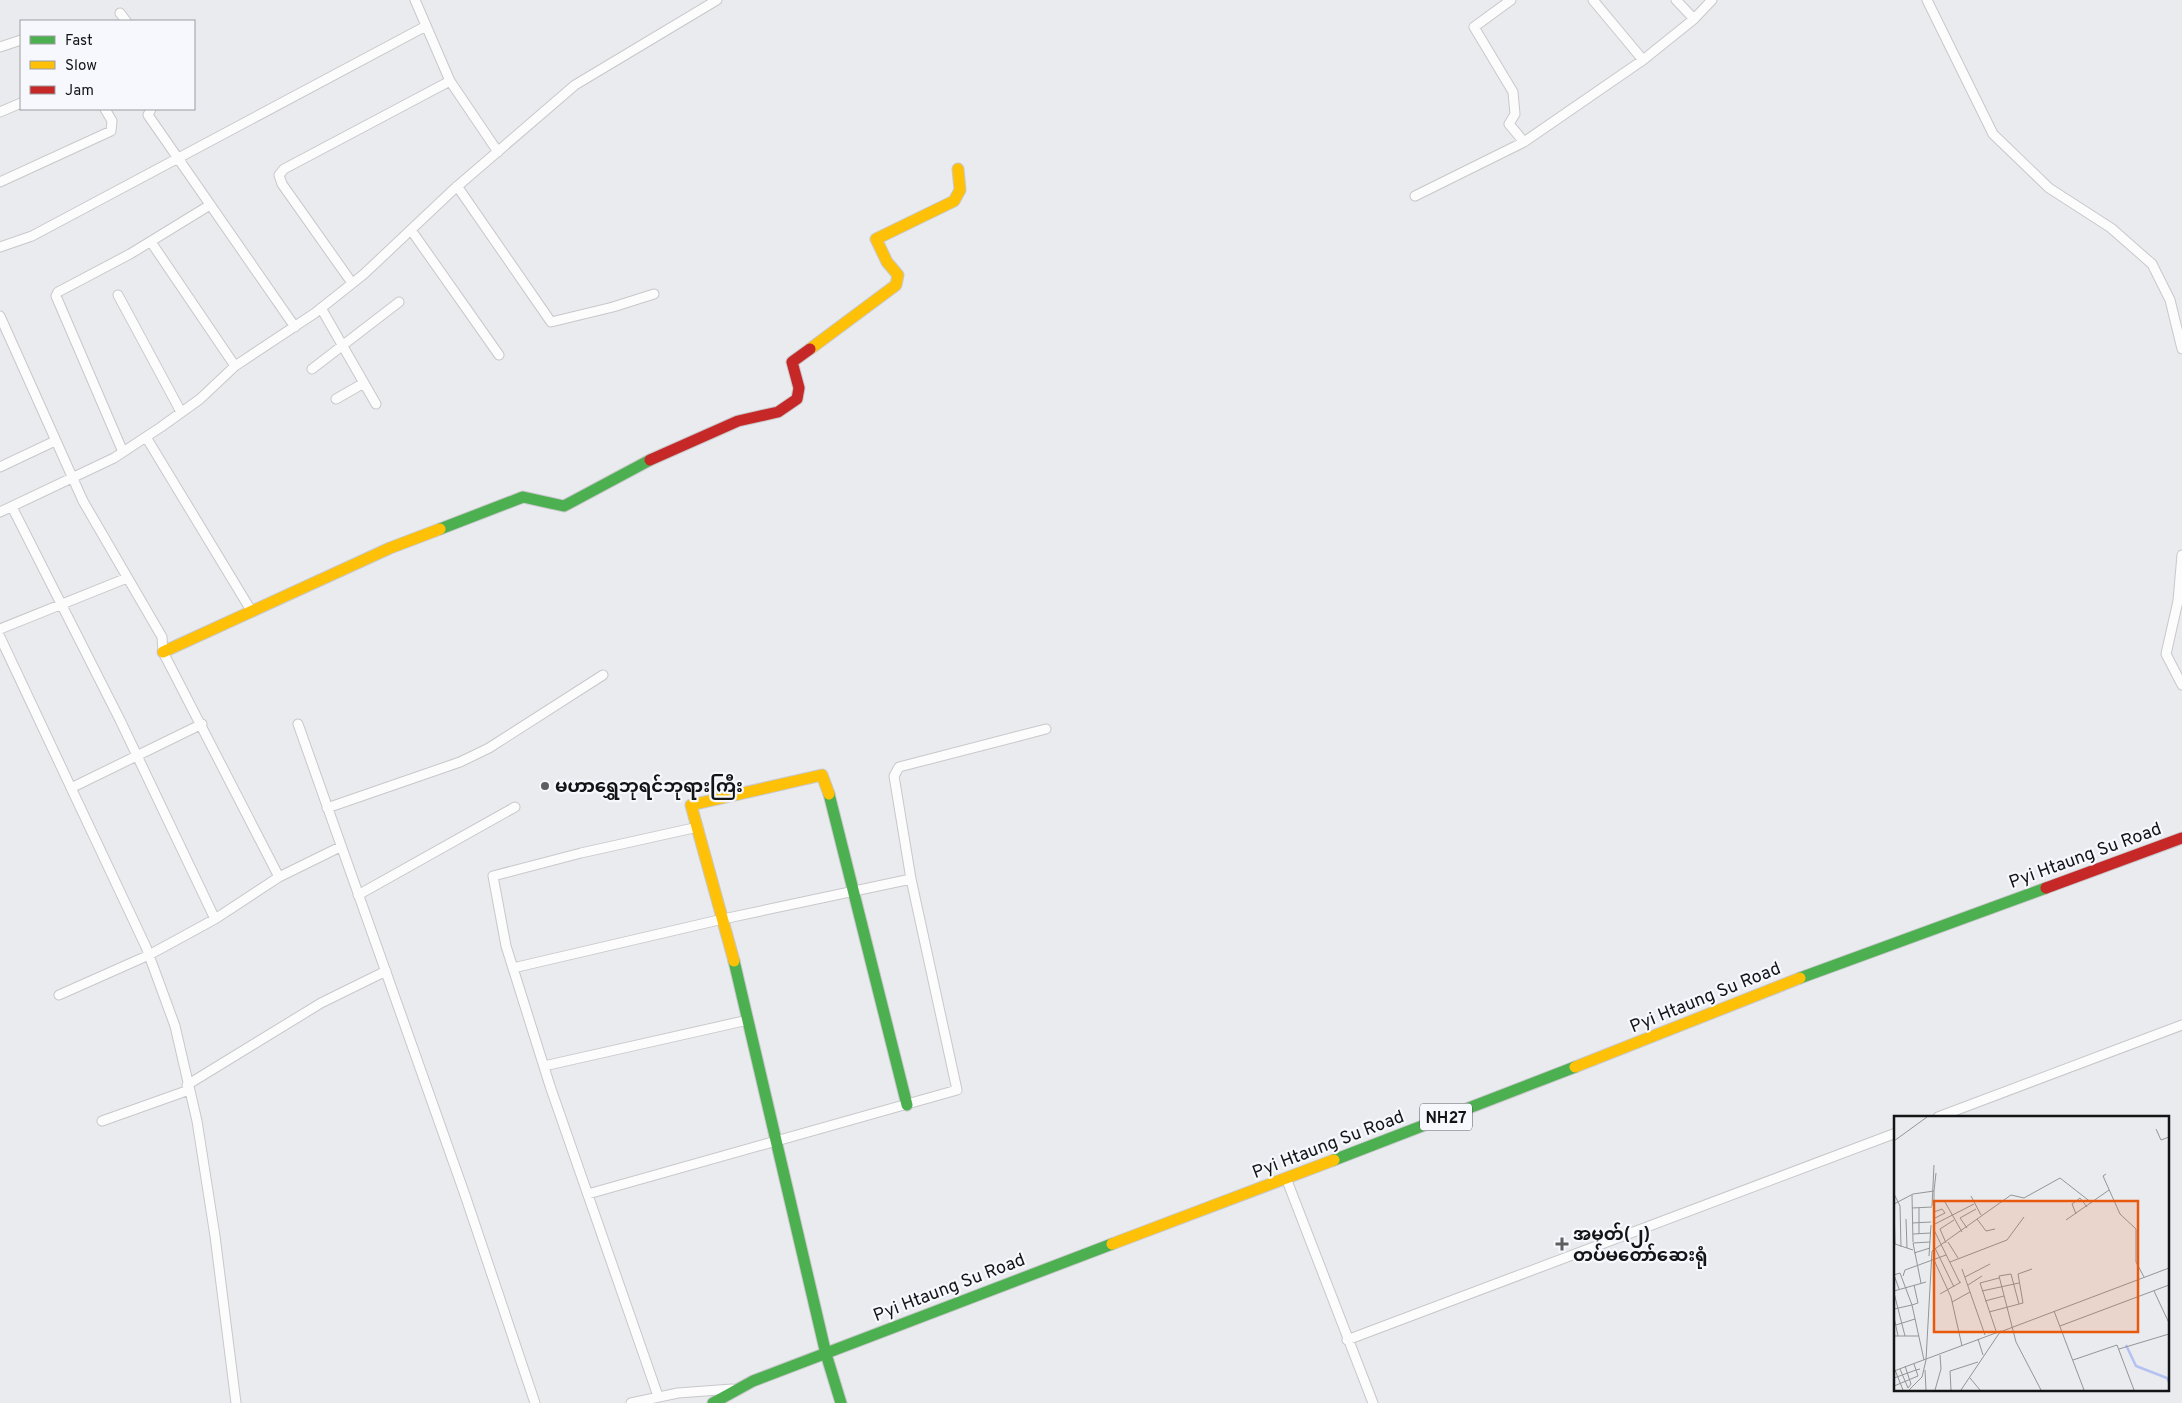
<svg xmlns="http://www.w3.org/2000/svg" width="2182" height="1403" font-family="Overpass,'Noto Sans Myanmar',sans-serif">
  <style>
    .lines { fill: none; stroke-linecap: round; stroke-linejoin: round }
    .street-casing { stroke: #c8c8cb; stroke-width: 11 }
    .fast-casing { stroke: #c8c8cb; stroke-width: 13 }
    .slow-casing { stroke: #c8c8cb; stroke-width: 13 }
    .jam-casing { stroke: #c8c8cb; stroke-width: 13 }
    .street { stroke: #fcfcfc; stroke-width: 9 }
    .fast { stroke: #4caf50; stroke-width: 11 }
    .slow { stroke: #ffc107; stroke-width: 11 }
    .jam { stroke: #c62828; stroke-width: 11 }
    .poi-dot { fill: #5e5f61; stroke: #f6f8fd; stroke-width: 2 }
    .labels { text-anchor: middle; stroke-width: 4.5; stroke-linejoin: round; paint-order: stroke }
    .shield { fill: #f6f8fd; stroke: #57585b; stroke-width: 1 }
    .shield-label { font-size: 16px; font-weight: bold; fill: #131415 }
    .poi-label { font-size: 18px; font-weight: bold; fill: #131415; stroke: #f6f8fd; text-anchor: start }
    .street-label { font-size: 18px; fill: #131415; stroke: #f6f8fd }
    .inset-river { fill: none; stroke: #b4c1f2; stroke-width: 2.5 }
    .inset-road { fill: none; stroke: #949597; stroke-width: 1 }
    .view { fill: #e8590c; fill-opacity: 0.15; stroke: #e8590c; stroke-width: 2.5 }
    .inset-edge { fill: none; stroke: #131415; stroke-width: 2.5 }
  </style>
  <rect width="100%" height="100%" fill="#eaebee"/>
  <g class="lines">
    <g class="street-casing">
      <path id="street" d="M 415,0 L 450,81 L 498,152
        M 1511,0 L 1474,27 L 1513,92 L 1515,114 L 1509,124 L 1524,142
        M 1593,0 L 1643,60
        M 1676,0 L 1694,19
        M 1927,0 L 1993,134 L 2049,188 L 2111,228 L 2152,264 L 2170,300 L 2182,349
        M 120,13 L 126,21
        M 0,47 L 21,40
        M 151,109 L 148,115 L 295,327
        M 0,112 L 21,103
        M 0,182 L 111,131 L 112,121 L 105,109
        M 457,186 L 551,322 L 613,307 L 654,294
        M 1415,196 L 1524,142 L 1643,60 L 1694,19 L 1712,0
        M 411,230 L 499,355
        M 151,242 L 235,366
        M 0,247 L 32,236 L 426,26
        M 352,283 L 282,184 L 279,175 L 284,169 L 450,81
        M 118,295 L 181,412
        M 321,308 L 376,404
        M 0,316 L 83,501 L 162,637 L 163,652 L 279,877
        M 312,369 L 399,302
        M 336,399 L 364,383
        M 146,437 L 252,612
        M 123,452 L 56,296 L 58,292 L 130,254 L 210,205
        M 0,467 L 55,441
        M 12,507 L 120,720 L 215,919
        M 0,512 L 114,458 L 161,427 L 200,399 L 235,366 L 315,313 L 364,274 L 453,190 L 575,85 L 717,0
        M 2182,555 L 2178,601 L 2166,654 L 2182,685
        M 0,629 L 127,578
        M 0,637 L 146,947 L 175,1026 L 197,1121 L 215,1236 L 236,1403
        M 298,724 L 465,1195 L 535,1403
        M 71,788 L 202,724
        M 327,808 L 460,762 L 489,748 L 603,675
        M 358,895 L 515,807
        M 513,968 L 723,919 L 911,879
        M 59,995 L 149,955 L 215,919 L 279,877 L 340,847
        M 544,1066 L 748,1020
        M 187,1085 L 321,1003 L 386,971
        M 1938,1117 L 2182,1025
        M 102,1121 L 189,1090
        M 1286,1178 L 1373,1403
        M 588,1194 L 957,1090 L 911,879 L 894,776 L 899,767 L 1046,729
        M 1347,1340 L 1896,1133
        M 658,1396 L 550,1086 L 506,946 L 493,876 L 581,853 L 698,827
        M 631,1403 L 678,1393 L 732,1389"/>
    </g>
    <g class="fast-casing">
      <path id="fast" d="M 440,529 L 523,497 L 564,506 L 650,460
        M 829,794 L 907,1105
        M 734,961 L 826,1354 L 841,1403
        M 1800,978 L 2046,888
        M 1334,1160 L 1575,1067
        M 713,1403 L 753,1381 L 1112,1244"/>
    </g>
    <g class="slow-casing">
      <path id="slow" d="M 810,349 L 896,285 L 898,275 L 887,262 L 876,239 L 954,201 L 960,190 L 958,169
        M 163,652 L 390,548 L 440,529
        M 734,961 L 691,805 L 822,775 L 829,794
        M 1575,1067 L 1800,978
        M 1112,1244 L 1334,1160"/>
    </g>
    <g class="jam-casing">
      <path id="jam" d="M 650,460 L 738,421 L 778,412 L 797,399 L 799,388 L 792,362 L 810,349
        M 2046,888 L 2182,838"/>
    </g>
    <use href="#street" class="street"/>
    <use href="#fast" class="fast"/>
    <use href="#slow" class="slow"/>
    <use href="#jam" class="jam"/>
  </g>
  <g class="poi-dot">
    <circle cx="545" cy="786" r="5"/>
    <path d="M1559.5 1236.5h5v5h5v5h-5v5h-5v-5h-5v-5h5z"/>
  </g>
  <g class="labels">
    <rect class="shield" x="1420" y="1103.5" width="52" height="27" rx="4"/>
    <g class="shield-label">
      <text x="1446" y="1123">NH27</text>
    </g>
    <g class="poi-label">
      <text x="555" y="792">မဟာရွှေဘုရင်ဘုရားကြီး</text>
      <text x="1573" y="1240">အမှတ်(၂)<tspan x="1573" dy="21">တပ်မတော်ဆေးရုံ</tspan></text>
    </g>
    <g class="street-label">
      <text transform="translate(2085 855) rotate(-20)" y="6">Pyi Htaung Su Road</text>
      <text transform="translate(1705 997) rotate(-22)" y="6">Pyi Htaung Su Road</text>
      <text transform="translate(1328 1144) rotate(-21)" y="6">Pyi Htaung Su Road</text>
      <text transform="translate(949 1287) rotate(-21)" y="6">Pyi Htaung Su Road</text>
    </g>
  </g>
  <g transform="translate(1894 1116)">
    <rect width="275" height="275" fill="#eaebee"/>
    <path class="inset-river" d="M 232,229 L 242,250 L 273,262 L 275,266"/>
    <path class="inset-road" d="M 262,13 L 267,24 L 275,21M 0,25 L 33,1M 212,58 L 209,60 L 226,98 L 242,113 L 242,146 L 250,161M 40,75 L 40,114 L 66,167M 0,78 L 6,90 L 7,131M 18,79 L 19,126M 77,80 L 87,99M 51,86 L 68,116M 0,88 L 19,78 L 40,75 L 42,57M 0,88 L 1,128 L 19,134M 38,90 L 40,49M 18,92 L 38,91M 25,92 L 25,118M 182,98 L 178,88 L 186,82 L 193,91M 12,103 L 13,132M 39,103 L 51,97 L 48,93 L 40,96M 83,103 L 92,115 L 101,113M 172,104 L 215,74M 18,107 L 37,106M 39,109 L 80,88M 73,112 L 66,102 L 82,93M 19,118 L 37,117M 54,126 L 64,142M 52,127 L 46,113 L 60,104M 41,132 L 60,171M 20,137 L 36,132M 35,140 L 37,109M 40,144 L 57,181 L 68,230M 56,146 L 113,124 L 130,101M 68,153 L 91,219M 9,160 L 11,154 L 52,139M 71,161 L 96,148M 27,167 L 19,127 L 36,126M 74,169 L 88,160M 5,173 L 0,159 L 6,157 L 18,189 L 24,187 L 20,169M 0,175 L 32,166M 88,175 L 125,167M 260,175 L 275,207M 0,177 L 11,220M 46,178 L 67,166M 91,185 L 110,180M 58,186 L 76,176M 125,188 L 117,158 L 105,160 L 122,226 L 147,274M 0,193 L 18,189 L 30,244M 160,195 L 190,274M 95,196 L 129,187 L 124,158 L 138,153M 0,201 L 4,220M 2,209 L 21,203M 166,210 L 275,169M 102,215 L 86,167 L 105,162M 0,220 L 25,220M 84,223 L 89,239M 225,233 L 275,218M 32,244 L 38,135 L 117,79 L 130,82 L 166,62 L 198,87M 179,244 L 223,229 L 240,274M 6,253 L 14,272 L 17,268 L 11,250M 1,254 L 9,274M 31,254 L 32,274M 0,255 L 107,215M 0,262 L 22,254 L 20,248M 76,262 L 86,274M 0,270 L 24,260 L 22,254 L 26,253M 15,274 L 28,261 L 32,244M 41,274 L 47,253 L 46,239M 57,274 L 56,255 L 84,246M 67,274 L 106,216 L 275,152"/>
    <path class="view" d="M 40,85 L 244,85 L 244,216 L 40,216 Z"/>
    <rect width="275" height="275" class="inset-edge"/>
  </g>
  <rect x="20" y="20" width="175" height="90" fill="#f6f8fd" stroke="#9b9da0"/>
  <rect x="30" y="36" width="25" height="8" fill="#4caf50" stroke="#9b9da0"/>
  <text x="65" y="45" font-size="15" fill="#131415">Fast</text>
  <rect x="30" y="61" width="25" height="8" fill="#ffc107" stroke="#9b9da0"/>
  <text x="65" y="70" font-size="15" fill="#131415">Slow</text>
  <rect x="30" y="86" width="25" height="8" fill="#c62828" stroke="#9b9da0"/>
  <text x="65" y="95" font-size="15" fill="#131415">Jam</text>
</svg>
